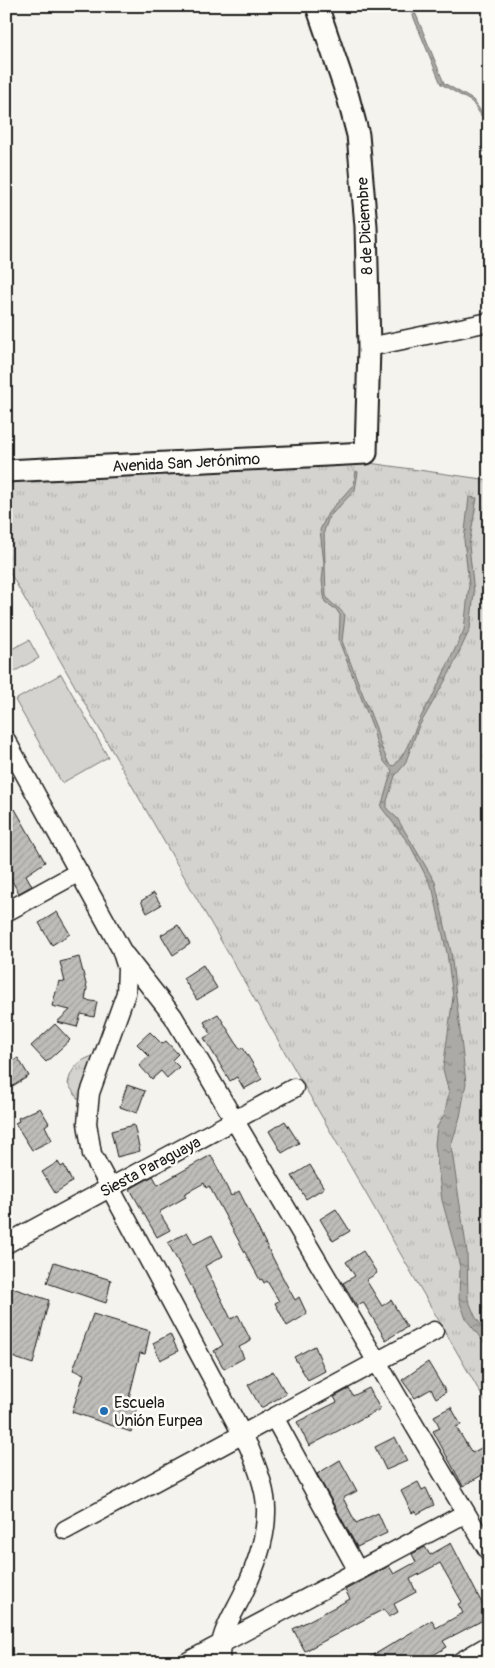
<svg xmlns="http://www.w3.org/2000/svg" width="495" height="1668" font-family="Pangolin,sans-serif">
  <style>
    .grass { fill: url(#grass-tufts); stroke: #787876 }
    .park { fill: #d4d3cf; stroke: #787876 }
    .water { fill: url(#water-ripples); stroke: #72716f }
    .building { fill: url(#building-hatch); stroke: #1c1c1c }
    .lines { fill: none; stroke-linecap: round; stroke-linejoin: round }
    .minor-casing { stroke: #1c1c1c; stroke-width: 21 }
    .tertiary-casing { stroke: #1c1c1c; stroke-width: 25 }
    .minor { stroke: #fdfcf7; stroke-width: 18 }
    .tertiary { stroke: #fdfcf7; stroke-width: 21 }
    .poi-dot { fill: #1f6fb2; stroke: #fdfcf7; stroke-width: 2 }
    .labels { text-anchor: middle; stroke-width: 5; stroke-linejoin: round; paint-order: stroke }
    .street-label { font-size: 16px; fill: #1c1c1c; stroke: #fdfcf7 }
    .poi-label { font-size: 16px; fill: #1c1c1c; stroke: #fdfcf7; text-anchor: start }
  </style>
  <defs>
    <pattern id="grass-tufts" width="24" height="20" patternUnits="userSpaceOnUse" patternTransform="scale(1.25)"><rect width="24" height="20" fill="#d4d3cf"/><path d="M3 7l-1-3M5 7V3M7 7l1-3M15 17l-1-3M17 17v-4M19 17l1-3" fill="none" stroke="#b5b5b1"/></pattern>
    <pattern id="water-ripples" width="26" height="14" patternUnits="userSpaceOnUse" patternTransform="scale(1.25)"><rect width="26" height="14" fill="#abaaa6"/><path d="M2 4q2-2 4 0t4 0M15 11q2-2 4 0t4 0" fill="none" stroke="#8a8a86"/></pattern>
    <pattern id="building-hatch" width="6" height="6" patternUnits="userSpaceOnUse" patternTransform="scale(1.25)"><rect width="6" height="6" fill="#bebdba"/><path d="M-1 1l2-2M0 6l6-6M5 7l2-2" fill="none" stroke="#a3a29f"/></pattern>
  </defs>
  <rect width="100%" height="100%" fill="#f4f3ee"/>
  <filter id="ink" filterUnits="userSpaceOnUse"><feTurbulence type="fractalNoise" baseFrequency=".02" numOctaves="2"/><feDisplacementMap in="SourceGraphic" scale="10" xChannelSelector="R" yChannelSelector="G"/><feConvolveMatrix kernelMatrix="1 2 1 2 8 2 1 2 1" color-interpolation-filters="sRGB"/></filter>
  <g filter="url(#ink)">
    <path class="grass" d="M 355,461 L 489,480 L 489,1408 L 6,566 L 6,479 Z
      M 93,1056 L 81,1099 L 78,1099 L 68,1084 C 70,1070 79,1060 93,1056 Z"/>
    <path class="park" d="M 29,640 L 39,658 L 6,676 L 6,652 Z
      M 61,674 L 108,757 L 62,783 L 15,700 Z"/>
    <path class="water" d="M 409,6 L 412,6 L 417,17 L 444,83 L 473,100 L 489,123 L 489,127 L 472,102 L 441,84 Z
      M 356,471 L 358,472 L 355,490 L 329,517 L 324,531 L 326,596 C 331,605 339,607 345,615 L 342,641 L 376,728 L 380,744 L 389,764 L 394,766 C 411,748 416,720 431,700 L 464,630 L 469,585 L 464,540 L 469,497 L 477,498 L 469,545 L 474,593 L 470,629 L 449,674 L 418,728 L 405,764 L 395,776 L 387,801 L 387,809 L 397,818 L 435,882 L 451,952 L 466,1083 L 460,1117 L 451,1145 L 467,1252 L 468,1299 L 475,1316 L 482,1327 L 489,1333 L 489,1349 L 466,1319 L 459,1299 L 460,1267 L 442,1200 L 435,1144 L 437,1127 L 444,1115 L 449,1093 L 443,1069 L 453,997 L 447,953 L 433,890 L 410,845 L 381,807 L 392,770 C 379,760 376,742 373,728 L 339,641 L 340,615 L 336,609 L 325,602 L 322,581 L 324,563 L 320,530 L 328,513 L 354,484 Z"/>
    <path class="building" d="M 15,809 L 45,862 L 26,875 L 32,886 L 19,893 L 6,871 L 6,814 Z
      M 154,893 L 161,905 L 147,913 L 141,901 Z
      M 57,912 L 70,934 L 52,945 L 39,923 Z
      M 178,925 L 190,944 L 173,955 L 161,935 Z
      M 79,957 L 87,988 L 85,1000 L 97,1002 L 94,1017 L 81,1014 L 77,1027 L 57,1022 L 70,1010 L 52,1006 L 59,981 L 65,982 L 60,962 Z
      M 203,965 L 217,988 L 197,1000 L 183,978 Z
      M 218,1014 L 240,1049 L 243,1048 L 262,1079 L 244,1089 L 237,1077 L 230,1081 L 204,1038 L 211,1034 L 204,1022 Z
      M 55,1024 L 70,1040 L 46,1062 L 31,1046 Z
      M 150,1032 L 162,1044 L 166,1041 L 178,1054 L 172,1060 L 179,1067 L 167,1078 L 161,1071 L 152,1079 L 139,1065 L 149,1056 L 137,1044 Z
      M 18,1058 L 29,1076 L 6,1090 L 6,1066 Z
      M 127,1085 L 145,1091 L 137,1113 L 120,1107 Z
      M 40,1108 L 49,1123 L 45,1126 L 52,1140 L 32,1150 L 15,1123 L 19,1121 L 18,1118 Z
      M 285,1121 L 299,1143 L 282,1153 L 269,1131 Z
      M 134,1125 L 140,1151 L 117,1157 L 111,1131 Z
      M 211,1155 L 231,1196 L 239,1191 L 285,1282 L 295,1300 L 299,1297 L 307,1314 L 287,1326 L 275,1303 L 279,1301 L 267,1281 L 264,1283 L 262,1279 L 260,1280 L 209,1186 L 206,1188 L 204,1183 L 184,1194 L 186,1197 L 159,1212 L 170,1230 L 157,1237 L 130,1189 L 153,1176 L 158,1185 Z
      M 58,1162 L 61,1167 L 64,1165 L 72,1182 L 55,1193 L 42,1172 Z
      M 310,1165 L 324,1188 L 306,1199 L 292,1176 Z
      M 336,1209 L 350,1231 L 333,1241 L 320,1219 Z
      M 187,1232 L 194,1244 L 212,1235 L 223,1256 L 205,1266 L 231,1319 L 238,1315 L 251,1341 L 239,1347 L 244,1358 L 224,1369 L 214,1351 L 223,1345 L 168,1243 Z
      M 363,1251 L 377,1273 L 366,1280 L 382,1306 L 391,1300 L 407,1327 L 386,1340 L 363,1302 L 357,1306 L 343,1283 L 355,1276 L 346,1262 Z
      M 54,1262 L 111,1280 L 106,1303 L 47,1283 Z
      M 6,1286 L 49,1300 L 33,1364 L 6,1355 Z
      M 93,1314 L 150,1331 L 145,1354 L 140,1353 L 127,1406 L 136,1409 L 131,1432 L 72,1412 L 84,1374 L 73,1370 Z
      M 170,1334 L 178,1351 L 160,1360 L 153,1343 Z
      M 315,1346 L 325,1371 L 308,1380 L 294,1357 Z
      M 428,1362 L 446,1392 L 436,1398 L 431,1389 L 415,1398 L 402,1380 Z
      M 273,1371 L 286,1394 L 261,1408 L 248,1385 Z
      M 369,1388 L 380,1409 L 309,1446 L 297,1422 L 337,1402 L 334,1397 L 349,1389 L 353,1396 Z
      M 451,1407 L 461,1425 L 456,1427 L 472,1453 L 481,1448 L 489,1462 L 489,1471 L 463,1486 L 433,1431 L 440,1428 L 434,1416 Z
      M 395,1437 L 407,1461 L 386,1470 L 375,1447 Z
      M 340,1460 L 357,1491 L 343,1498 L 356,1523 L 378,1513 L 387,1533 L 357,1547 L 317,1474 Z
      M 418,1482 L 422,1490 L 426,1488 L 434,1505 L 417,1514 L 415,1511 L 412,1513 L 401,1491 Z
      M 451,1543 L 489,1617 L 443,1641 L 447,1647 L 421,1662 L 362,1662 L 432,1620 L 436,1628 L 463,1613 L 458,1604 L 462,1602 L 440,1563 L 410,1579 L 416,1592 L 394,1604 L 398,1612 L 389,1617 L 384,1609 L 305,1651 L 293,1629 L 350,1599 L 345,1590 L 389,1566 L 394,1574 L 416,1562 L 412,1554 L 425,1547 L 430,1555 Z"/>
    <g class="lines">
      <g class="minor-casing">
        <path id="minor" d="M 369,347 L 489,322
          M 6,740 L 121,949 L 127,968 L 126,993 L 90,1093 L 87,1123 L 92,1154 L 249,1447 C 257,1468 267,1491 266,1513 C 266,1541 254,1570 243,1594 C 233,1615 216,1638 221,1662
          M 6,912 L 79,872
          M 125,955 L 173,1016 L 489,1552
          M 6,1244 L 294,1088
          M 274,1417 L 358,1571
          M 65,1530 L 434,1331
          M 187,1662 L 466,1513
          M 460,1662 L 489,1645"/>
      </g>
      <g class="tertiary-casing">
        <path id="tertiary" d="M 6,471 L 366,453 L 369,347 L 366,226 L 358,135 L 348,97 L 317,6"/>
      </g>
      <use href="#minor" class="minor"/>
      <use href="#tertiary" class="tertiary"/>
    </g>
  </g>
  <circle class="poi-dot" cx="104" cy="1411" r="5"/>
  <g class="labels">
    <g class="street-label">
      <text transform="translate(364 226) rotate(-93)" y="6">8 de Diciembre</text>
      <text transform="translate(186 462) rotate(-3)" y="6">Avenida San Jerónimo</text>
      <text transform="translate(150 1166) rotate(-28)" y="6">Siesta Paraguaya</text>
    </g>
    <g class="poi-label">
      <text x="114" y="1408">Escuela<tspan x="114" dy="18">Unión Eurpea</tspan></text>
    </g>
  </g>
  <rect width="495" height="1668" fill="none" stroke="#fdfcf7" stroke-width="25"/>
  <rect x="12" y="12" width="470" height="1643" fill="none" stroke="#1c1c1c" stroke-width="2" filter="url(#ink)"/>
</svg>
